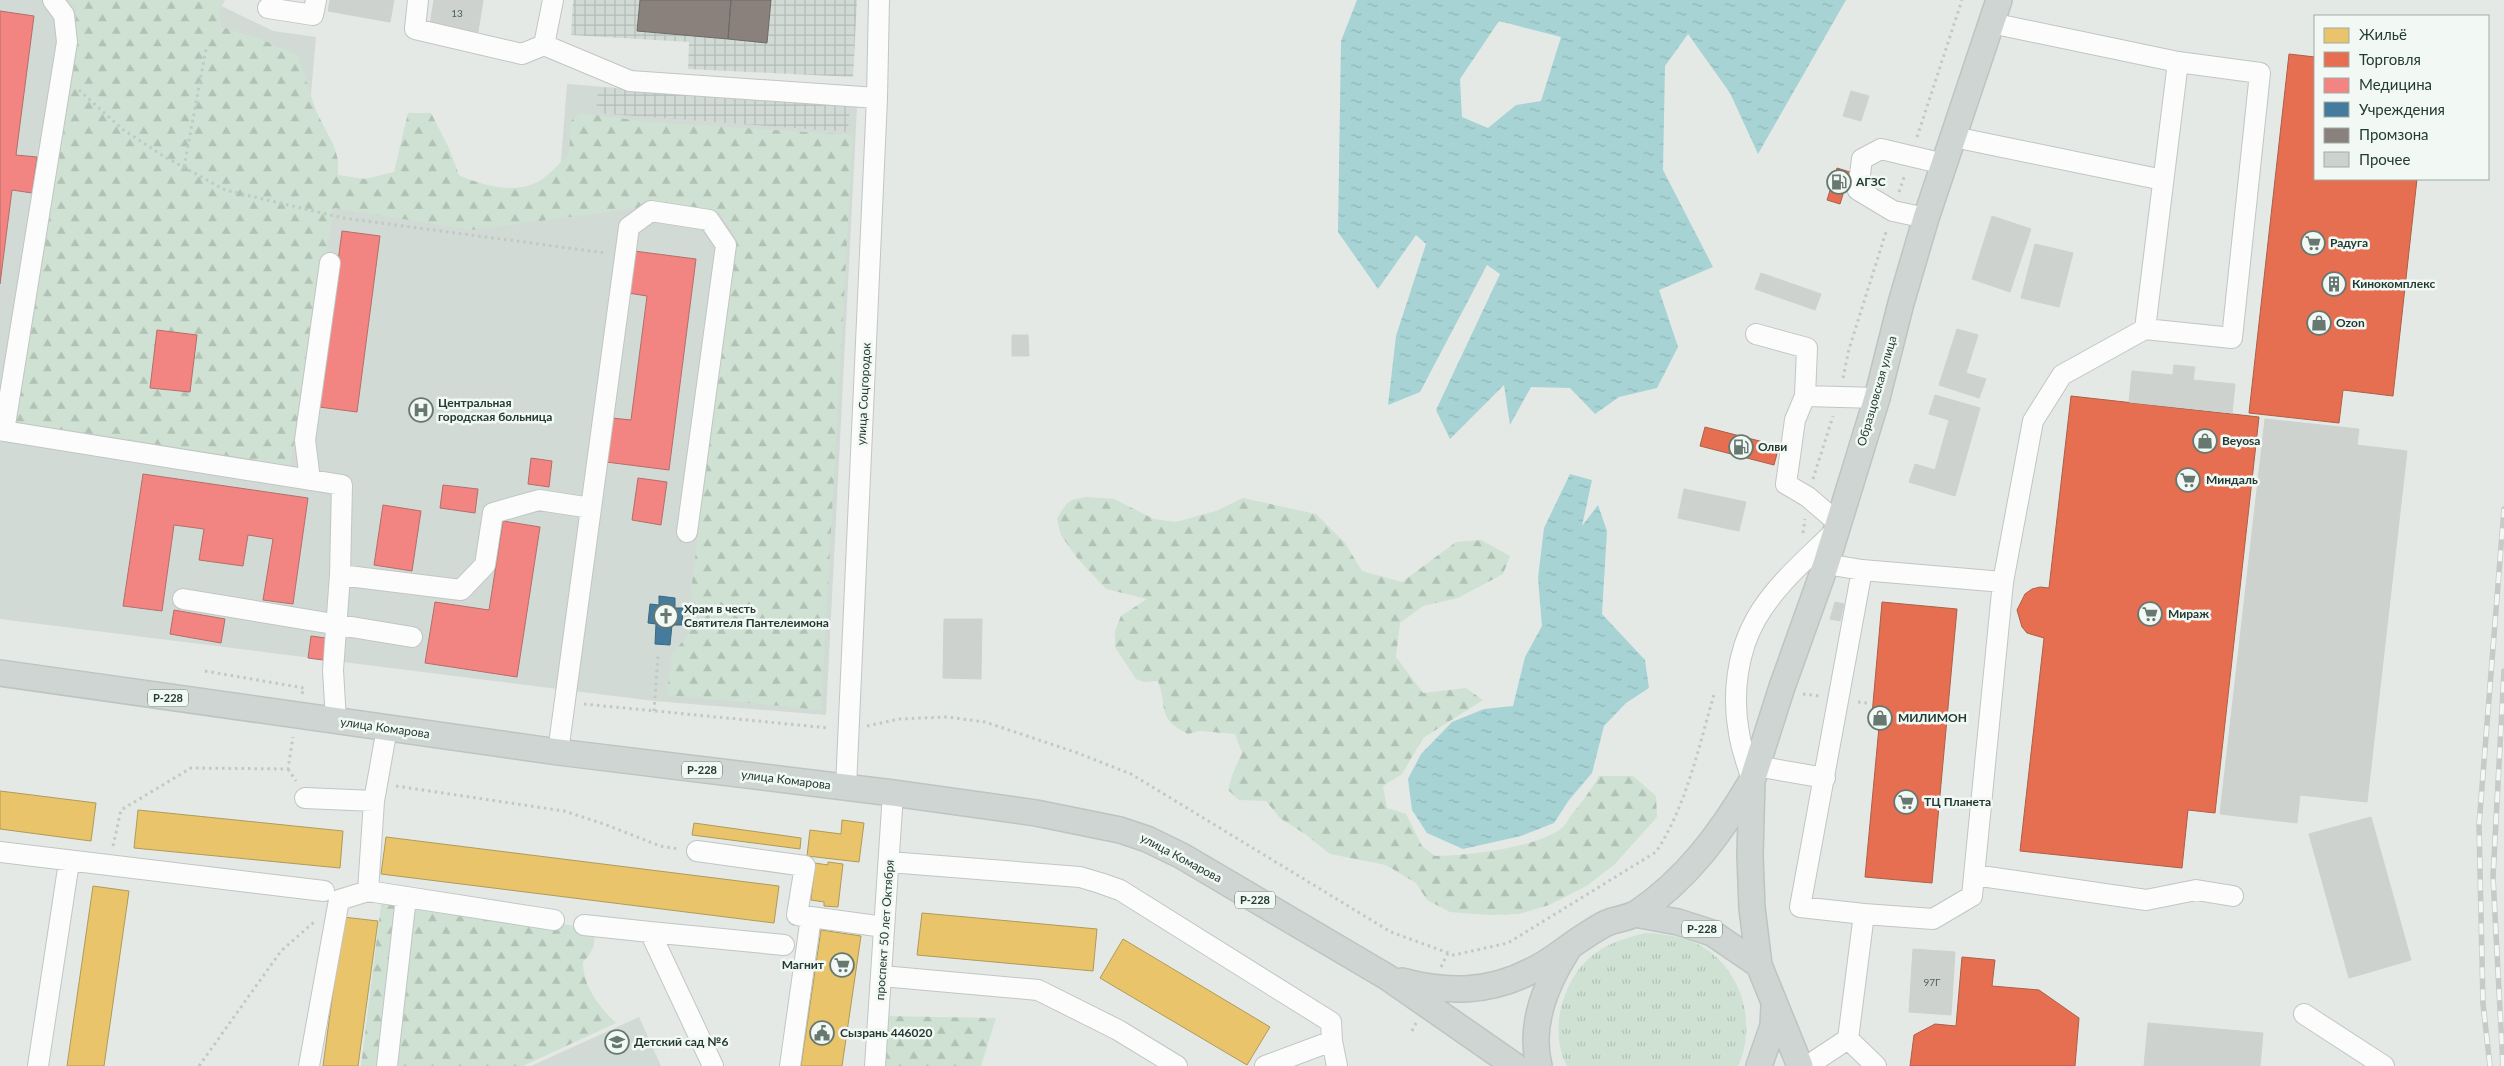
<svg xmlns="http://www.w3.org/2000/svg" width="2504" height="1066" font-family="Lato,sans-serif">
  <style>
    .built { fill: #d2dad6 }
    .industrial { fill: url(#industrial-grid) }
    .grass { fill: url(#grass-tufts) }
    .forest { fill: url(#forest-firs) }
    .water { fill: url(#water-ripples); fill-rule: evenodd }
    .homes { fill: #e9c46a; stroke: #ae9b59 }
    .shops { fill: #e76f51; stroke: #ac5f48 }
    .health { fill: #f28482; stroke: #b46e6a }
    .public { fill: #457b9d; stroke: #3b687d }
    .industry { fill: #8a817c; stroke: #6b6c66 }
    .building { fill: #cdd2cf; stroke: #cdd2cf }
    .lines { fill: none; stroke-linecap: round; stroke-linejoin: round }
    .minor-casing { stroke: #c1c6c3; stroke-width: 22 }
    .major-casing { stroke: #bdc5c2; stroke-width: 28 }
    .path { stroke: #c1c9c4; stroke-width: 3; stroke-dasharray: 2.5 4; stroke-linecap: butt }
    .minor { stroke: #fbfcfb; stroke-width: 20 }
    .major { stroke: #ced5d2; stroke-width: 25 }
    .rail-casing { stroke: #c7cac9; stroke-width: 5.5 }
    .rail { stroke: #f2f8f4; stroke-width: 4; stroke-dasharray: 11; stroke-linecap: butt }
    .labels { text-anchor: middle; stroke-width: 5; stroke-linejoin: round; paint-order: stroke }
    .number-label { font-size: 10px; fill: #4e625a }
    .shield { fill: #f2f8f4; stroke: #61746c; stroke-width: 1 }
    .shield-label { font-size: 11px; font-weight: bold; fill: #233b32 }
    .poi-label { font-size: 12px; font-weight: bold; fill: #233b32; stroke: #f2f8f4; text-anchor: start }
    .street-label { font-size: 12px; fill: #233b32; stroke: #f2f8f4 }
  </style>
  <defs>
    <pattern id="industrial-grid" width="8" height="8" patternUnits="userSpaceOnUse" patternTransform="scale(1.25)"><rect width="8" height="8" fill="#d2dad6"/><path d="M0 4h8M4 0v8" fill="none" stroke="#b4bcb8"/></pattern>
    <pattern id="grass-tufts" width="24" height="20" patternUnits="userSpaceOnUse" patternTransform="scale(1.25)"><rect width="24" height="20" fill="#cee1d2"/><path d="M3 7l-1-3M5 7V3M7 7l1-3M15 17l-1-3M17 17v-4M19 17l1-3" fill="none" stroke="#b1c2b5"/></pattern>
    <pattern id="forest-firs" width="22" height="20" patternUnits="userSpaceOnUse" patternTransform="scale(1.25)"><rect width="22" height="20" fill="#cee1d2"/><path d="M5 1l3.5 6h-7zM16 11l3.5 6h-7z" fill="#b1c2b5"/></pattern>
    <pattern id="water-ripples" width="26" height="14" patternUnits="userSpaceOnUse" patternTransform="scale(1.25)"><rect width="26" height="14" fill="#a7d3d4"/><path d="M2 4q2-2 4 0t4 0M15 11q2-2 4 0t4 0" fill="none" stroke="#8fb6b6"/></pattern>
  </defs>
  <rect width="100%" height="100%" fill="#e4e9e6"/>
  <path class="built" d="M 0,0 L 209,0 L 273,31 L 316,37 L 304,173 L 558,200 L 567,84 L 857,107 L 826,715 L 654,701 L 0,619 Z
    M 639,1017 L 661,1066 L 531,1066 Z"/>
  <path class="industrial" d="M 573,0 L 857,0 L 853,77 L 688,69 L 689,42 L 571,35 Z
    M 598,87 L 850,107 L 848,132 L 596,113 Z"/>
  <path class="grass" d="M 1646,933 C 1664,934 1679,936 1695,943 C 1741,964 1758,1023 1738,1066 L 1567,1066 C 1547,1029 1564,972 1600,950 C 1615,941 1629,937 1646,933 Z"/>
  <path class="forest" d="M 68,0 L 225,0 L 219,13 L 222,27 L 261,39 L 298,56 L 316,111 L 334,146 L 338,160 L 338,175 L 365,179 L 394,172 L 408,113 L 431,113 L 449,148 L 459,175 C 480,185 510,193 533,184 C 546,180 559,163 569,154 L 571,121 L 580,113 L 649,122 L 853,135 L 821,710 L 667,695 L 672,654 L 687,636 L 696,608 L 691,591 L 735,236 L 719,212 L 658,205 L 472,230 L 334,208 L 290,466 L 13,423 L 67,85 L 77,8 Z
    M 1087,497 L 1114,499 L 1154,519 L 1176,522 L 1216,511 L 1243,498 L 1316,514 L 1345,543 L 1362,571 L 1402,582 L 1456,542 L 1481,540 L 1510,556 L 1503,574 L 1458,598 L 1423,606 L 1400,623 L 1396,657 L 1423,693 L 1466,688 L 1483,700 L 1423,738 L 1402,774 L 1383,786 L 1387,808 L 1406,814 L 1422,846 L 1435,856 C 1466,856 1539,848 1563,827 C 1566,824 1569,818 1572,814 C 1582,802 1591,790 1599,776 L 1633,776 L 1656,796 L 1657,817 L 1615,864 L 1588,885 L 1549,905 L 1519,914 L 1489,915 L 1450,912 L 1427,900 L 1416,883 L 1386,865 L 1330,854 L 1305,834 L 1280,818 L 1266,801 L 1239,800 L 1228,790 L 1233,773 L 1242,753 L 1235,734 L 1200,731 L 1188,734 C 1156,718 1168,709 1158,681 L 1144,682 L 1136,679 L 1115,647 L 1115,631 L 1121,616 L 1147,599 L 1106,589 L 1077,558 L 1061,535 L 1057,519 C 1065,503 1069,499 1087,497 Z
    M 409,900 L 594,929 C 596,943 593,952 583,962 C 583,987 599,1006 616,1023 L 523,1066 L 391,1066 Z
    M 383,901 L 398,901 L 385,1066 L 361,1066 L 381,905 Z
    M 886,1016 L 996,1018 L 981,1066 L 879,1066 Z"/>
  <path class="water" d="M 1357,0 L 1846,0 L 1758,154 L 1730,93 L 1688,34 L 1665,66 L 1663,170 L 1713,267 L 1659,290 L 1678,347 L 1657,388 L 1619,397 L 1595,414 L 1570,388 L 1531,387 L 1510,425 L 1504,385 L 1450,439 L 1436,410 L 1500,274 L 1487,265 L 1420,392 L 1388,405 L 1396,336 L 1426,244 L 1416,235 L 1378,289 L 1338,232 L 1341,41 ZM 1499,21 L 1561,37 L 1541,101 L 1516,105 L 1488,128 L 1462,117 L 1460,79 Z
    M 1570,474 L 1592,480 L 1582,526 L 1598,505 L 1607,531 L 1602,614 L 1645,660 L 1649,688 L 1626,703 L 1604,726 L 1592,773 L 1569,800 L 1554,823 L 1521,836 L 1463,849 L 1427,833 L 1412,810 L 1408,779 L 1421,754 L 1452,722 L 1484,709 L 1513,706 L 1525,657 L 1542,626 L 1538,578 L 1544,528 Z"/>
  <path class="homes" d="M 0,791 L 96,803 L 91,841 L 0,829 Z
    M 138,810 L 343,831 L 340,868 L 134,848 Z
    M 842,820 L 864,823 L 859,862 L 807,856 L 810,830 L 841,834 Z
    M 694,823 L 801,838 L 800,849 L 692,835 Z
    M 386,837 L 779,886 L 774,923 L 381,874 Z
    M 828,862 L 843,864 L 838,907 L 824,906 L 824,902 L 811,900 L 815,863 L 828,865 Z
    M 93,886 L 129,891 L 104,1066 L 67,1066 Z
    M 922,913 L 1097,929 L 1093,971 L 917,955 Z
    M 343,917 L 378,921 L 358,1066 L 323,1066 Z
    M 821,930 L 861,936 L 842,1066 L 801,1066 Z
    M 1123,939 L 1270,1027 L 1247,1065 L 1100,978 Z"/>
  <path class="shops" d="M 2289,54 L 2315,57 L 2315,179 L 2417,179 L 2393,396 L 2343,390 L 2339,423 L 2249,413 Z
    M 1837,168 L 1850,172 L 1840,204 L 1827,200 Z
    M 2071,396 L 2259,417 L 2215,813 L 2188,810 L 2182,868 L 2020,851 L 2044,638 L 2027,633 L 2022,627 L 2017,610 L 2025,594 L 2032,589 L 2040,587 L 2049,588 Z
    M 1705,427 L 1779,446 L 1774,465 L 1700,446 Z
    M 1882,602 L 1957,609 L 1932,883 L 1865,877 L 1879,727 L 1871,726 Z
    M 1962,957 L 1995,960 L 1992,986 L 2039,990 L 2079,1018 L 2075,1066 L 1910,1066 L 1914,1035 L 1935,1024 L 1956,1026 Z"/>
  <path class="health" d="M 0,11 L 34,16 L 16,155 L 37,157 L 32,193 L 12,190 L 0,284 Z
    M 342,231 L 380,236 L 357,412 L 319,407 Z
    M 634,251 L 696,259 L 669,470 L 606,462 L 612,418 L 631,420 L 647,296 L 628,293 Z
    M 157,330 L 197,335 L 190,392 L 150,388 Z
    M 531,458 L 552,461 L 549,487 L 528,484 Z
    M 143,474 L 308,498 L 293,604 L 263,600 L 273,539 L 248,535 L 243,566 L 199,560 L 204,529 L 174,525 L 162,611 L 123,606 Z
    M 638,478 L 667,482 L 661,525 L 632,520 Z
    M 443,485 L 478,489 L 475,513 L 440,508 Z
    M 383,505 L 421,511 L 412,571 L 374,565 Z
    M 503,521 L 540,527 L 517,677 L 425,663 L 435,602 L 489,610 Z
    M 174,610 L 225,619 L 221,643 L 170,634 Z
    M 311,636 L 326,638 L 323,660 L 308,658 Z"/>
  <path class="public" d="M 659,596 L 675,598 L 675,608 L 683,608 L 682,625 L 672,625 L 670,645 L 655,644 L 656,624 L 648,623 L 650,604 L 659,605 Z"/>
  <path class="industry" d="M 640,0 L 731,0 L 728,39 L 637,31 Z
    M 731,0 L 771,0 L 767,43 L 728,39 Z"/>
  <path class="building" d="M 330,0 L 394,0 L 390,22 L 328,11 Z
    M 434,0 L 483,0 L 478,32 L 430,25 Z
    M 1851,91 L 1869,96 L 1861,121 L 1843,116 Z
    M 1992,216 L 2031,229 L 2010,292 L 1972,279 Z
    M 2035,244 L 2073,253 L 2059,307 L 2021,298 Z
    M 1761,273 L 1821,294 L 1815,310 L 1755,289 Z
    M 1957,329 L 1978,335 L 1966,373 L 1986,379 L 1979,398 L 1939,385 Z
    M 1012,335 L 1028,335 L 1029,356 L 1012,356 Z
    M 2174,365 L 2195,367 L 2193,380 L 2235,384 L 2232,413 L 2129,402 L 2132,371 L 2173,375 Z
    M 1935,395 L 1980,408 L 1955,496 L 1909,482 L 1915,464 L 1935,470 L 1949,420 L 1929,414 Z
    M 2265,419 L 2359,429 L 2357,445 L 2407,451 L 2367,802 L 2300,795 L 2297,823 L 2220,814 Z
    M 1684,489 L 1746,502 L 1739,531 L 1678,518 Z
    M 1835,602 L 1844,604 L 1840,621 L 1830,619 Z
    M 944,619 L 982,619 L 981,679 L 943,678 Z
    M 2371,817 L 2411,960 L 2349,978 L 2309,834 Z
    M 1913,949 L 1955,952 L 1951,1015 L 1909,1012 Z
    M 2148,1023 L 2263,1033 L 2260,1066 L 2144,1066 Z"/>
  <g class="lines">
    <g class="minor-casing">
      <path id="minor" d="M 53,0 L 64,15 L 67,42 L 4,431 L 342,485 L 340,575 L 333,670 L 336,721
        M 418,0 L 415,29 L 522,54 L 544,45
        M 553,0 L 544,45 L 630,81 L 877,98
        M 268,8 L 313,15 L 316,0
        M 1991,23 L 2178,62 L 2145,329 L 2062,375 L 2033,421 L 2003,582
        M 1954,137 L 2163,180
        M 1926,218 L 1893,211 L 1858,190 L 1862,159 L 1881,149 L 1944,164
        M 2145,329 L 2232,338 L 2260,73 L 2178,62
        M 1756,334 L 1807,348 L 1805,396
        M 310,480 L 305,440 L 330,263
        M 1837,522 L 1808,497 L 1786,484 L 1795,420 L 1805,396 L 1877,398
        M 1826,564 L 1862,570 L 2003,582 L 1972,896 L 1933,919 L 1864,914 L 1848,1039
        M 1862,570 L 1800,907 L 1864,914
        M 340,575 L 461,590 L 485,565 L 493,513 L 539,500 L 591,508
        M 183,599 L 412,637
        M 558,752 L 629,227 L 651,211 L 709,220 L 726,245 L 687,532
        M 1756,766 L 1825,778
        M 1752,781 C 1748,765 1741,749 1739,733 C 1732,696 1737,652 1756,619 C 1775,585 1808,558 1835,531
        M 846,787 L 877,98 L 879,0
        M 305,798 L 374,801
        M 697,851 L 805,866 L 797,915 L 811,917
        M 0,852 L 324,891
        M 889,862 L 1080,877 L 1100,883 L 1120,890 L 1331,1022 L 1332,1041
        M 1974,875 L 2146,900 L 2196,890 L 2233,896
        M 368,891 L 554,920
        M 584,925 L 650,932 L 713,1066
        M 650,932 L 784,945
        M 882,976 L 1038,990 L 1118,1030 L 1177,1066
        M 2304,1014 L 2384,1066
        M 1848,1039 L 1876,1066
        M 38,1066 L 69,862
        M 309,1066 L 339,900 L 368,891 L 374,801 L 387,728
        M 387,1066 L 406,897
        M 790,1066 L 811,917 L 884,927
        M 875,1066 L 893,793
        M 1265,1066 L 1332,1041 L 1337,1066
        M 1807,1066 L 1848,1039"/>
    </g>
    <g class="major-casing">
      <path id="major" d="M 0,673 L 558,752 L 893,793 L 1036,813 L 1120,830 L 1147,839 L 1182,856 L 1387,977 L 1515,1066
        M 1635,914 L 1678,922 L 1712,933 L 1759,965
        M 1402,981 C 1447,993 1489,993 1531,971 C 1551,962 1567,947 1585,936 C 1593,931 1602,924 1612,921 C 1620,919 1630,917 1637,913 C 1687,879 1721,833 1751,782
        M 1539,1066 C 1529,1026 1546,984 1567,951
        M 1759,1066 L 1773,1026 L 1774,1005
        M 1800,1066 L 1759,965 L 1752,908 L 1750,855 L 1752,781 L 1782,687 L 1826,564 L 1877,398 L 1901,303 L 1926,218 L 1999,0"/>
    </g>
    <path class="path" d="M 79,90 L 122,129 L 165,157 L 225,190 L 343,218 L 606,253
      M 1917,137 L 1962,0
      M 184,167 L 206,49
      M 1899,192 L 1905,174
      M 1843,378 L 1849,349 L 1887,229
      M 1813,479 L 1833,416
      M 1803,533 L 1805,519
      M 205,671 L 304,688 L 302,694
      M 1803,694 L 1819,696
      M 1858,702 L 1867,703
      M 584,704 L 829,728
      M 654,711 L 658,656
      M 867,726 L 899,719 L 947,717 L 985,722 L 1075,752 L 1131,774 L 1391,932 L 1454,955 L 1508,943 L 1656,852 C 1687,805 1699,745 1715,691
      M 288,769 L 296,781
      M 396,786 L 564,811 L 604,824 L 660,846 L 679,849
      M 113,846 L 121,810 L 191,768 L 288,769 L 293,737
      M 1441,967 L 1448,953
      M 1412,1031 L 1416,1023
      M 199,1066 L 281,951 L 314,922"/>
    <use href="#minor" class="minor"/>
    <use href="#major" class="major"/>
    <g class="rail-casing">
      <path id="rail" d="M 2490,1066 L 2483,1004 L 2479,825 L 2504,509
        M 2503,1066 L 2493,877 L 2504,671"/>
    </g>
    <use href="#rail" class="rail"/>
  </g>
  <defs>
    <g id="fuel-ring" transform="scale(1.25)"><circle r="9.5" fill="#f2f8f4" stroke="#677871" stroke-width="1.5"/><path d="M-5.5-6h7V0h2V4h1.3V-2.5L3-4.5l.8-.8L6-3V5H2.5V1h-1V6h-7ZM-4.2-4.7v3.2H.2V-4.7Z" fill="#677871"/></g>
    <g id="supermarket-ring" transform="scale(1.25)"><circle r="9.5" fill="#f2f8f4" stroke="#677871" stroke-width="1.5"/><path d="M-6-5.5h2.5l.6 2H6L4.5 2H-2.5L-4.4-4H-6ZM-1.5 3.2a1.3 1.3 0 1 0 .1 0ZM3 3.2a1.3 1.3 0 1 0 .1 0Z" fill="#677871"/></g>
    <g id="building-ring" transform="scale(1.25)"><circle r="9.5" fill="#f2f8f4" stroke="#677871" stroke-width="1.5"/><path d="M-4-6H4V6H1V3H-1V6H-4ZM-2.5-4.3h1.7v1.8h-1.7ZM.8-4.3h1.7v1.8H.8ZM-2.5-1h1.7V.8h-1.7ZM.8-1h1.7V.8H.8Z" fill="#677871"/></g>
    <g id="shop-ring" transform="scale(1.25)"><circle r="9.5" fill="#f2f8f4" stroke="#677871" stroke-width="1.5"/><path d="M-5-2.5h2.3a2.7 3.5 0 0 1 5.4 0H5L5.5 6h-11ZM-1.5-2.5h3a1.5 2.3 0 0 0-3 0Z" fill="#677871"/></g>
    <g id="hospital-ring" transform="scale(1.25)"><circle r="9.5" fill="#f2f8f4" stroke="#677871" stroke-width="1.5"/><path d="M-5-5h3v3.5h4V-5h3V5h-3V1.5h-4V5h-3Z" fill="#677871"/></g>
    <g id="church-ring" transform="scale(1.25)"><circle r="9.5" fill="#f2f8f4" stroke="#677871" stroke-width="1.5"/><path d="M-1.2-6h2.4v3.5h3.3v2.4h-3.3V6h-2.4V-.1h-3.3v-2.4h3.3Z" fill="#677871"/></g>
    <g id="civic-ring" transform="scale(1.25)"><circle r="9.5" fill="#f2f8f4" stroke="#677871" stroke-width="1.5"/><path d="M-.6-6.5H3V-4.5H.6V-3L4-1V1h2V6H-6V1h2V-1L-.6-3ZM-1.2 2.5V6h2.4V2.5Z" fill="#677871"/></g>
    <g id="school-ring" transform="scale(1.25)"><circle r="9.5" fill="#f2f8f4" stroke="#677871" stroke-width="1.5"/><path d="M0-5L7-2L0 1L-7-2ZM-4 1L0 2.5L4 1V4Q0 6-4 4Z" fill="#677871"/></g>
  </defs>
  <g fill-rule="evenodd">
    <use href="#fuel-ring" x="1839" y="182"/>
    <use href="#supermarket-ring" x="2313" y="243"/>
    <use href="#building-ring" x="2334" y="284"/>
    <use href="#shop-ring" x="2319" y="323"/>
    <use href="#hospital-ring" x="421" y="410"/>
    <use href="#shop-ring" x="2205" y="441"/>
    <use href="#fuel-ring" x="1741" y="447"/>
    <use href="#supermarket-ring" x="2188" y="480"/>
    <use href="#supermarket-ring" x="2150" y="614"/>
    <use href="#church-ring" x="666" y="616"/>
    <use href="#shop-ring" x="1880" y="718"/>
    <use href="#supermarket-ring" x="1906" y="802"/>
    <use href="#supermarket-ring" x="842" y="965"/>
    <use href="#civic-ring" x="822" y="1033"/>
    <use href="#school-ring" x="617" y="1042"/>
  </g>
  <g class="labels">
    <g class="number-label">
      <text x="457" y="17">13</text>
      <text x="1932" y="986">97Г</text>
    </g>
    <g class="shield">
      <rect x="148" y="689.5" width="40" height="17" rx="4"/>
      <rect x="682" y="761.5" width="40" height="17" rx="4"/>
      <rect x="1235" y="891.5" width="40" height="17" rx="4"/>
      <rect x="1682" y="920.5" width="40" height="17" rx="4"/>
    </g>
    <g class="shield-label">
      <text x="168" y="702">Р-228</text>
      <text x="702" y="774">Р-228</text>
      <text x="1255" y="904">Р-228</text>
      <text x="1702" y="933">Р-228</text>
    </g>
    <g class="poi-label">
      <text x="1856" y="186">АГЗС</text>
      <text x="2330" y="247">Радуга</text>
      <text x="2352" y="288">Кинокомплекс</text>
      <text x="2336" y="327">Ozon</text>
      <text x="438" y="407">Центральная<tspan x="438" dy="14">городская больница</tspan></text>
      <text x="2222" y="445">Beyosa</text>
      <text x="1758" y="451">Олви</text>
      <text x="2206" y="484">Миндаль</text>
      <text x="684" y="613">Храм в честь<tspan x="684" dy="14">Святителя Пантелеимона</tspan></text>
      <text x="2168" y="618">Мираж</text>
      <text x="1898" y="722">МИЛИМОН</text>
      <text x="1924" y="806">ТЦ Планета</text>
      <text x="824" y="969" text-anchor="end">Магнит</text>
      <text x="840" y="1037">Сызрань 446020</text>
      <text x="634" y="1046">Детский сад №6</text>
    </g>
    <g class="street-label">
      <text transform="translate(1877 391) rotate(-74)" y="4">Образцовская улица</text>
      <text transform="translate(864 394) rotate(-87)" y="4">улица Соцгородок</text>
      <text transform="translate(385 728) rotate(8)" y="4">улица Комарова</text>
      <text transform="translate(786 780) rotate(7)" y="4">улица Комарова</text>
      <text transform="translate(1181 858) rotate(28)" y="4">улица Комарова</text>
      <text transform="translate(885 930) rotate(-86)" y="4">проспект 50 лет Октября</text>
    </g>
  </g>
  <rect x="2314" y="15" width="175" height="165" fill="#f2f8f4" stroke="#9faca6"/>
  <rect x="2324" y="28" width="25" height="15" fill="#e9c46a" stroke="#9faca6"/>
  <text x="2359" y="40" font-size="15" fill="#233b32">Жильё</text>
  <rect x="2324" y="52" width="25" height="15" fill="#e76f51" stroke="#9faca6"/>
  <text x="2359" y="65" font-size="15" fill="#233b32">Торговля</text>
  <rect x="2324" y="78" width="25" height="15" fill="#f28482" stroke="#9faca6"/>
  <text x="2359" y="90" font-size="15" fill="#233b32">Медицина</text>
  <rect x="2324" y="102" width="25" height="15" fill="#457b9d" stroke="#9faca6"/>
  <text x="2359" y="115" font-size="15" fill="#233b32">Учреждения</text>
  <rect x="2324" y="128" width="25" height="15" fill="#8a817c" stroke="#9faca6"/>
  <text x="2359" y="140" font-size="15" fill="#233b32">Промзона</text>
  <rect x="2324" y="152" width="25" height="15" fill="#cdd2cf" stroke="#9faca6"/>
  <text x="2359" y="165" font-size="15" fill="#233b32">Прочее</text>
</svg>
